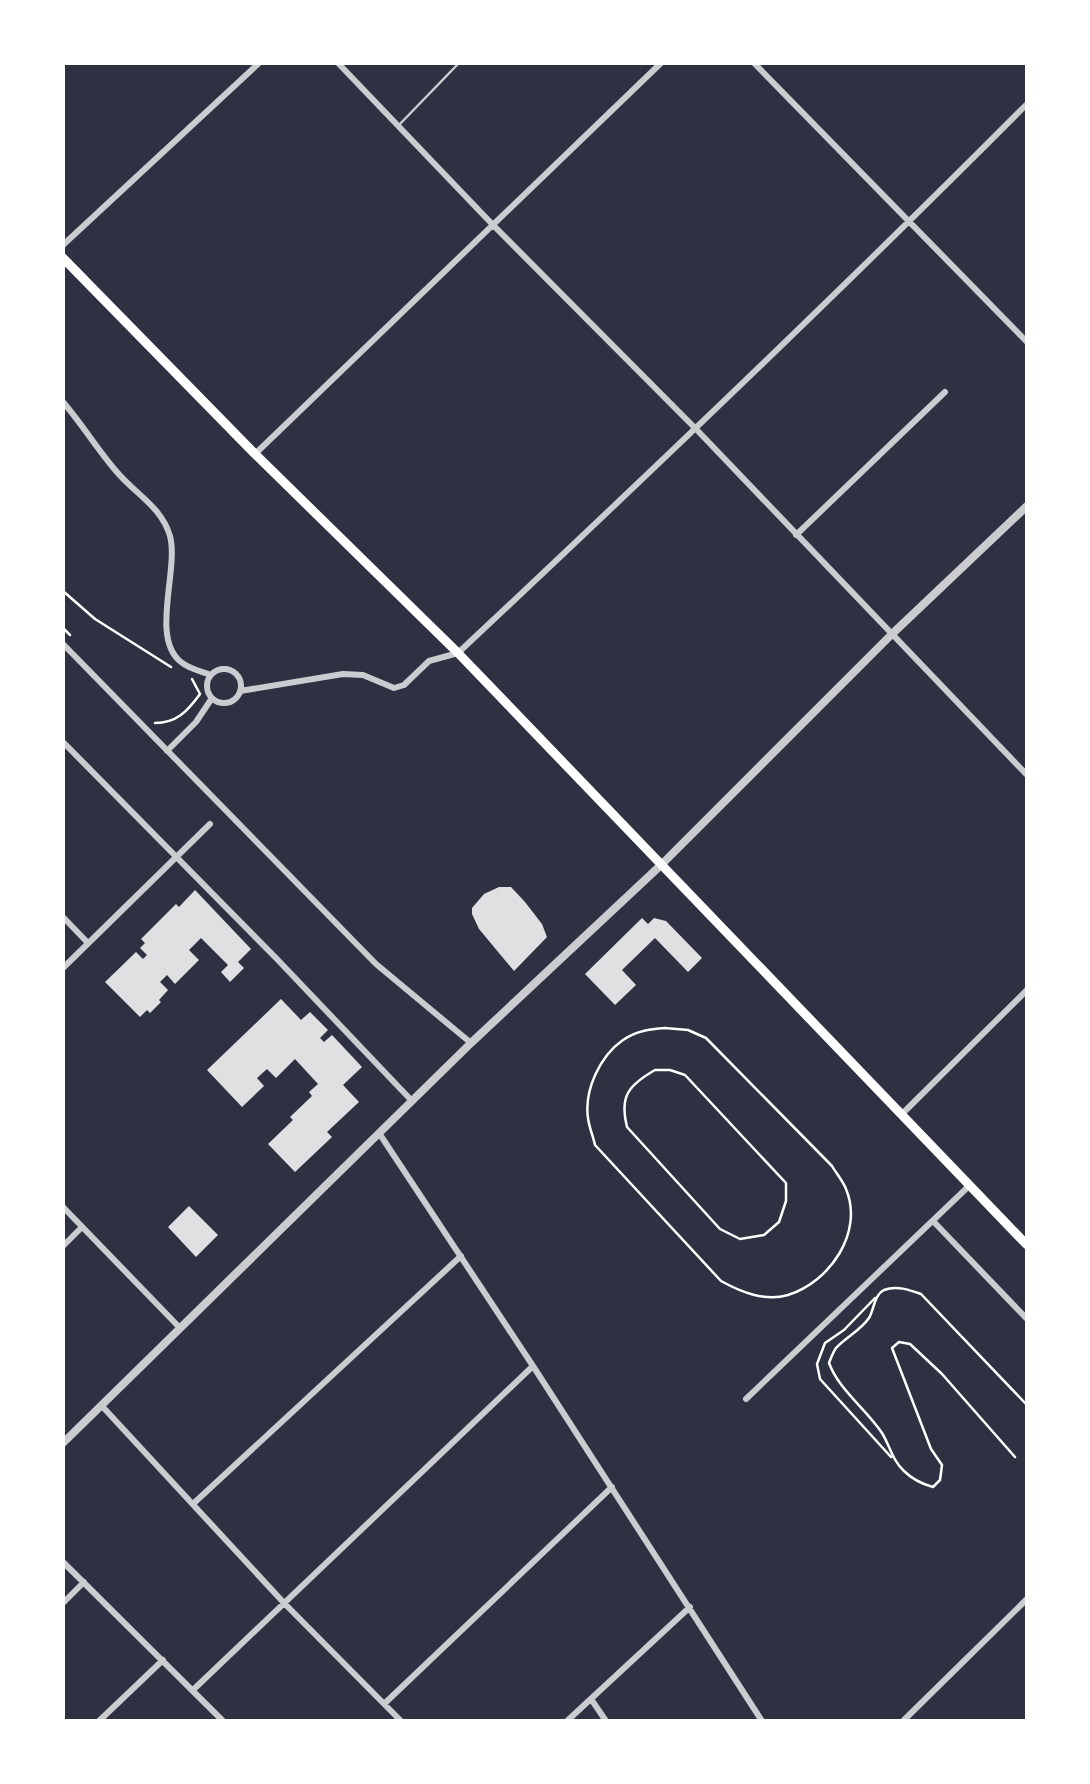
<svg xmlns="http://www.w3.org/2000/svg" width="1090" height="1784" font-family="'IBM Plex Sans',sans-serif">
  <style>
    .building { fill: #e0e0e3 }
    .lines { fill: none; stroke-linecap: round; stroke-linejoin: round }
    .path { stroke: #fff; stroke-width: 2.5 }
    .service { stroke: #caccd0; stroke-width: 2.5 }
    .minor { stroke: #caccd0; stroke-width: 6 }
    .tertiary { stroke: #caccd0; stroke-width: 8 }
    .secondary { stroke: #fff; stroke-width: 9 }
  </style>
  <rect width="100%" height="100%" fill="#2d3142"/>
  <path class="building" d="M 499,887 L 511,887 L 525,902 L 542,924 L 547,937 L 514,971 L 479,929 L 472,914 L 472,908 L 484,894 Z
    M 195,890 L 251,949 L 238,962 L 244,968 L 230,982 L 221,972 L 228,965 L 201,938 L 189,950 L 199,960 L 175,984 L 167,975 L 160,982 L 168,990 L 159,1000 L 161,1002 L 150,1013 L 147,1010 L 140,1017 L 105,982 L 136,952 L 143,959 L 147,955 L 140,948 L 145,943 L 141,939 L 176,904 L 179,907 Z
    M 642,918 L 648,924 L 654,918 L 666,921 L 702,958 L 688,972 L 655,938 L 622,970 L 636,985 L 615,1005 L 585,974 Z
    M 281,999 L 301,1020 L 310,1012 L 328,1030 L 320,1038 L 324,1042 L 332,1035 L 362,1067 L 343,1085 L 359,1102 L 327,1132 L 332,1137 L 295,1172 L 268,1144 L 293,1120 L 290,1117 L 312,1096 L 309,1092 L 318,1084 L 295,1059 L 276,1078 L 267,1069 L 257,1078 L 264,1086 L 242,1107 L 207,1070 Z
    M 189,1206 L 218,1235 L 196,1257 L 168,1227 Z"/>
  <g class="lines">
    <path class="path" d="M 63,591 L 95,619 L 171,667
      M 63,628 L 70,635
      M 155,723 C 176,723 187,712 200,694 L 192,679
      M 665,1028 L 688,1030 L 706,1038 L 832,1166 C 836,1173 843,1181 846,1189 C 864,1232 830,1282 788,1295 C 765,1302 741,1292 721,1281 L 595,1145 C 593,1136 589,1127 588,1118 C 584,1090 600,1056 623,1040 C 636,1031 650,1029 665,1028 Z
      M 655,1070 L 670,1070 L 685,1075 L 786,1183 L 786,1201 L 779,1222 L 764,1235 L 740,1239 L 720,1229 L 627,1127 C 619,1096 629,1085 655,1070 Z
      M 875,1298 L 844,1330 L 825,1343 L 817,1364 L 820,1379 L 891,1457
      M 1015,1457 L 942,1374 L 910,1344 L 899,1342 L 892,1348 L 931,1449 L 942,1465 L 940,1480 L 933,1487 C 922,1484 912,1479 904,1471 C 892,1460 890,1446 882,1433 C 866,1409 839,1390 829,1363 C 831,1358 833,1352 836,1348 C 846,1337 860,1331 869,1318 C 874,1310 874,1295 884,1290 C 896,1285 910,1290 921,1294 L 1027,1405"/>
    <path class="service" d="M 398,126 L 459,63"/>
    <path class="minor" d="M 338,63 L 493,225 L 696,429 L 1027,775
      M 754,63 L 1027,342
      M 63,245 L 259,63
      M 63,402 C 82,424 97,449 116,471 C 135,494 161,506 170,536 C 179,570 150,638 181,662 C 189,669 201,671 211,675
      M 255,454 L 661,63
      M 796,535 L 945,392
      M 63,644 L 376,964 L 471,1043
      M207 686a17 17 0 1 1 34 0a17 17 0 1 1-34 0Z
      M 240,691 L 343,674 L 363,675 L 394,688 L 404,685 L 429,661 L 458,653 C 650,473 841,291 1027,104
      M 63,742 L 276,958 L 412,1101
      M 167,751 L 196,722 L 212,698
      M 63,917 L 88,943
      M 63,968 L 210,824
      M 901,1115 L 1027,990
      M 379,1133 L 533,1366 L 762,1721
      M 63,1207 L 180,1328
      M 933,1221 L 1027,1319
      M 63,1246 L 82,1227
      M 746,1399 L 970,1185
      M 101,1405 L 284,1603 L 401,1721
      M 194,1503 L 461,1256
      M 63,1562 L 223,1721
      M 63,1603 L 84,1582
      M 193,1690 L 533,1366
      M 591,1699 L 606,1721
      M 384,1704 L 612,1487
      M 99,1721 L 163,1660
      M 567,1721 L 690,1607
      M 903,1721 L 1027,1599"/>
    <path class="tertiary" d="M 63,1443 L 471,1043 L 661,865 L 891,635 L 1027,506"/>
    <path class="secondary" d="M 63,258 L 255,454 L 458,653 L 1027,1245"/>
  </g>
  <rect width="1090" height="1784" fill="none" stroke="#ffffff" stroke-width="130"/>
</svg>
